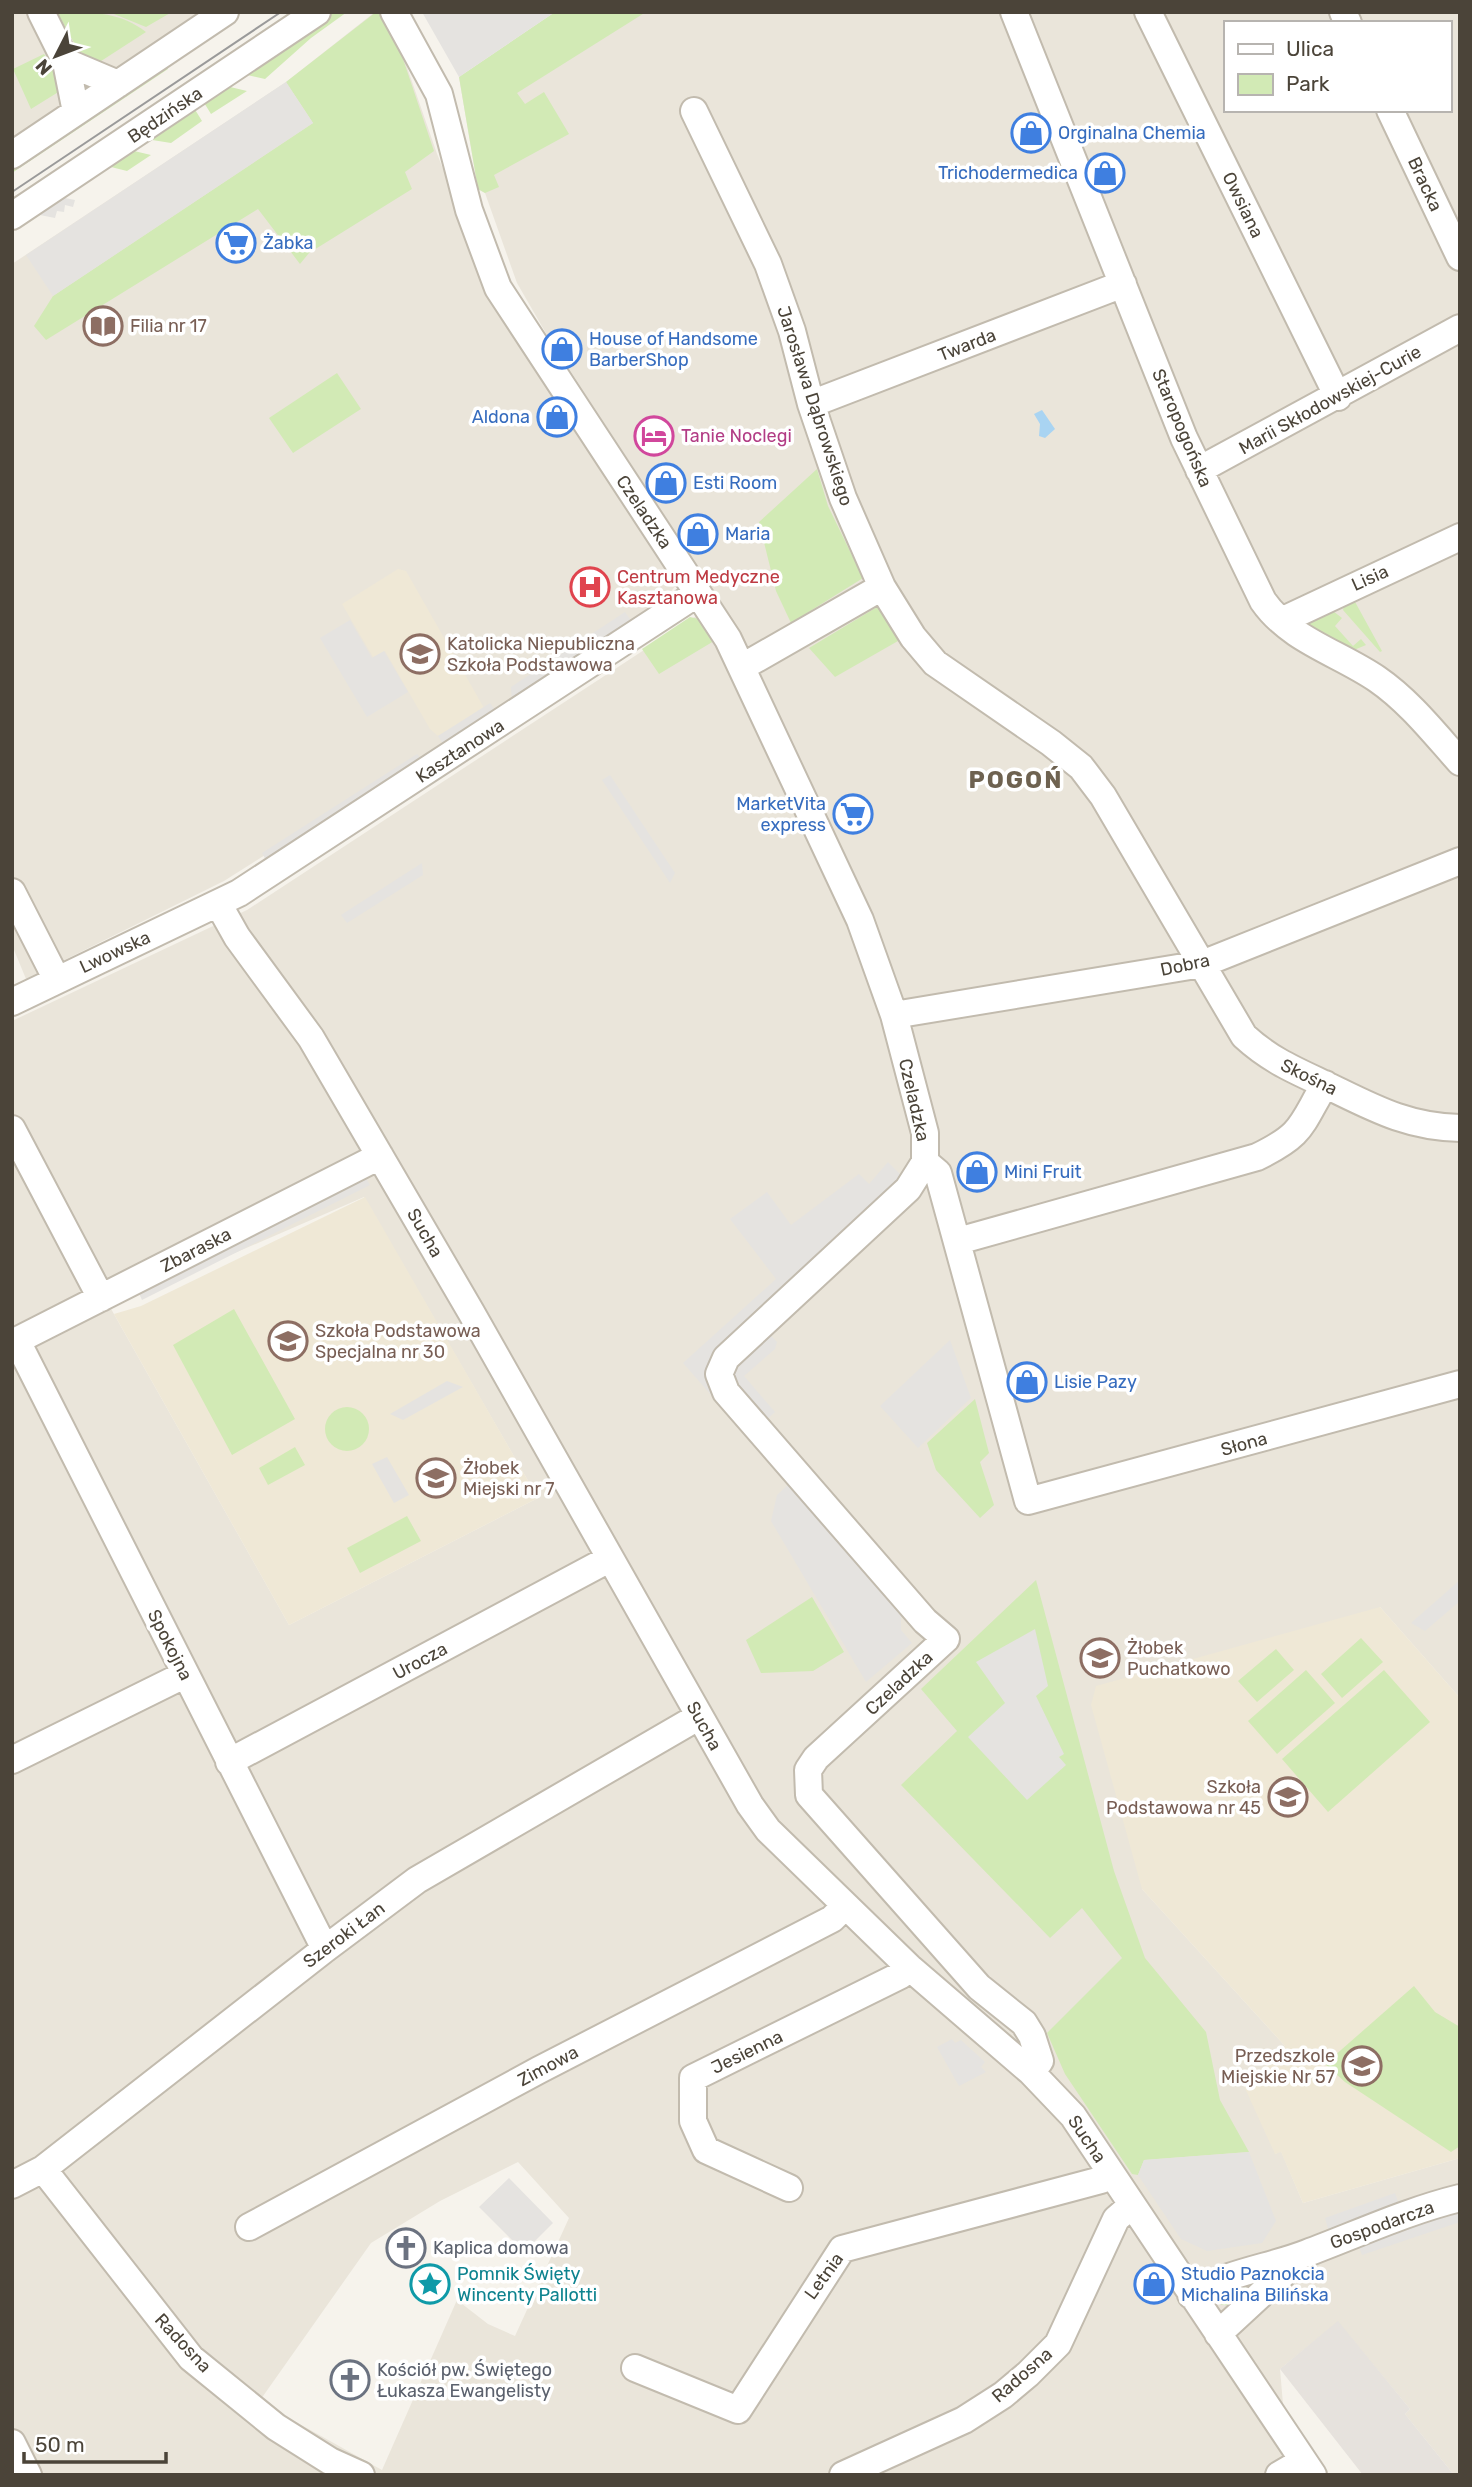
<svg xmlns="http://www.w3.org/2000/svg" width="1472" height="2487" font-family="Rubik,sans-serif">
  <style>
    .residential { fill: #eae5da; fill-rule: evenodd }
    .industrial { fill: #e6e2dd }
    .education { fill: #efe8d6 }
    .green { fill: #d2eab5 }
    .parking { fill: #e5e3e0 }
    .water { fill: #a9d4f2 }
    .lines { fill: none; stroke-linecap: round; stroke-linejoin: round }
    .minor-casing { stroke: #c2bbae; stroke-width: 30 }
    .minor { stroke: #fff; stroke-width: 26 }
    .tram { stroke: #9a9a9a; stroke-width: 2 }
    .labels { text-anchor: middle; stroke-width: 7; stroke-linejoin: round; paint-order: stroke }
    .street-label { font-size: 18px; fill: #4b4439; stroke: #fff }
    .shop-label { font-size: 18px; fill: #366cbe; stroke: #fff; text-anchor: start }
    .education-label { font-size: 18px; fill: #785e54; stroke: #fff; text-anchor: start }
    .hotel-label { font-size: 18px; fill: #b23c85; stroke: #fff; text-anchor: start }
    .health-label { font-size: 18px; fill: #be3a42; stroke: #fff; text-anchor: start }
    .worship-label { font-size: 18px; fill: #5b616d; stroke: #fff; text-anchor: start }
    .culture-label { font-size: 18px; fill: #0d838f; stroke: #fff; text-anchor: start }
    .district-label { font-size: 24px; font-weight: bold; letter-spacing: 2px; fill: #6e6250; stroke: #fff }
  </style>
  <rect width="100%" height="100%" fill="#f6f3ec"/>
  <path class="residential" d="M 12,12 L 200,12 L 12,140 Z
    M 375,12 L 382,12 L 400,47 L 436,151 L 480,264 L 679,581 L 660,606 L 224,881 L 26,979 L 12,945 L 12,264 L 286,82 Z
    M 555,12 L 1460,12 L 1460,1698 L 1380,1607 L 1142,1889 L 1285,2046 L 1275,2154 L 1281,2151 L 1303,2203 L 1460,2158 L 1460,2475 L 1454,2475 L 1405,2414 L 1410,2409 L 1338,2322 L 1280,2369 L 1289,2475 L 12,2475 L 12,1021 L 247,910 L 696,616 L 713,590 L 547,335 L 517,283 L 485,193 L 478,189 L 459,77 ZM 1225,23 L 1449,23 L 1449,110 L 1225,110 ZM 364,1197 L 538,1498 L 289,1625 L 110,1307 ZM 518,2162 L 569,2218 L 515,2336 L 488,2324 L 457,2300 L 382,2470 L 287,2417 L 261,2399 L 371,2243 L 440,2201 Z"/>
  <path class="industrial" d="M 1338,2321 L 1410,2409 L 1405,2414 L 1454,2475 L 1363,2475 L 1280,2369 Z"/>
  <path class="education" d="M 398,569 L 406,571 L 484,708 L 438,736 L 430,729 L 385,651 L 373,657 L 342,604 Z
    M 365,1197 L 538,1498 L 289,1625 L 114,1314 L 141,1306 Z
    M 1380,1607 L 1460,1698 L 1460,2158 L 1303,2203 L 1281,2152 L 1275,2154 L 1244,2086 L 1285,2046 L 1142,1889 L 1091,1705 L 1096,1686 Z"/>
  <path class="green" d="M 57,12 C 90,12 119,11 146,32 L 98,63 L 78,50 Z
    M 109,12 L 172,12 L 146,27 Z
    M 335,12 L 347,12 L 311,38 L 265,79 L 243,74 Z
    M 376,12 L 381,12 L 399,47 L 434,151 L 405,172 L 412,189 L 309,253 L 300,264 L 258,209 L 46,340 L 34,326 L 53,296 L 313,123 L 286,82 Z
    M 555,12 L 646,12 L 517,93 L 525,104 L 544,92 L 569,134 L 494,175 L 499,187 L 485,193 L 478,189 L 459,77 Z
    M 44,54 L 59,79 L 60,91 L 31,109 L 13,69 Z
    M 166,65 L 168,69 L 12,173 L 12,167 Z
    M 226,86 L 247,91 L 211,114 L 203,101 Z
    M 194,108 L 202,121 L 171,143 L 146,139 Z
    M 130,150 L 151,155 L 127,171 L 107,166 Z
    M 337,373 L 361,409 L 293,453 L 269,418 Z
    M 817,469 L 828,506 L 863,578 L 791,623 L 776,591 L 759,522 Z
    M 1354,600 L 1382,651 L 1380,652 L 1343,610 L 1344,605 Z
    M 877,607 L 881,608 L 898,641 L 835,677 L 809,648 Z
    M 1333,611 L 1342,618 L 1335,626 L 1353,646 L 1361,639 L 1366,645 L 1354,650 L 1306,625 L 1305,617 Z
    M 690,617 L 699,619 L 714,641 L 659,674 L 642,649 Z
    M 234,1309 L 295,1419 L 232,1455 L 173,1345 Z
    M 975,1399 L 989,1453 L 980,1462 L 994,1505 L 980,1518 L 936,1470 L 927,1443 Z
    M325 1429a22 22 0 1 1 44 0a22 22 0 1 1-44 0Z
    M 295,1447 L 305,1465 L 268,1485 L 259,1468 Z
    M 407,1516 L 421,1541 L 360,1573 L 347,1548 Z
    M 1036,1580 L 1114,1871 L 1145,1958 L 1206,2032 L 1220,2100 L 1249,2152 L 1144,2160 L 1138,2175 L 1132,2174 L 1065,2074 L 1047,2033 L 1122,1958 L 1082,1908 L 1050,1938 L 901,1785 L 957,1731 L 921,1689 Z
    M 812,1597 L 844,1652 L 813,1671 L 761,1673 L 746,1640 Z
    M 1361,1638 L 1383,1662 L 1342,1698 L 1321,1674 Z
    M 1276,1649 L 1294,1670 L 1257,1702 L 1238,1681 Z
    M 1306,1670 L 1335,1703 L 1277,1754 L 1248,1721 Z
    M 1384,1670 L 1430,1722 L 1328,1812 L 1282,1759 Z
    M 1414,1986 L 1435,2012 L 1460,2027 L 1460,2146 L 1451,2152 L 1345,2082 L 1325,2064 Z
    M 1236,2282 L 1260,2282 L 1230,2306 L 1219,2304 L 1218,2293 Z"/>
  <path class="parking" d="M 422,12 L 555,12 L 459,77 Z
    M 286,82 L 313,123 L 53,296 L 26,255 Z
    M 60,197 L 75,200 L 73,207 L 65,205 L 64,212 L 57,211 L 55,218 L 35,214 Z
    M 625,612 L 634,625 L 512,706 L 511,687 Z
    M 350,620 L 372,658 L 384,651 L 408,692 L 367,717 L 320,638 Z
    M 490,703 L 498,715 L 446,749 L 438,736 Z
    M 417,754 L 426,764 L 268,864 L 262,853 Z
    M 610,775 L 675,873 L 670,883 L 602,780 Z
    M 422,863 L 423,875 L 347,923 L 341,915 Z
    M 888,1162 L 904,1178 L 757,1321 L 777,1342 L 775,1349 L 744,1376 L 775,1412 L 748,1437 L 683,1363 L 776,1279 L 730,1219 L 767,1192 L 791,1225 L 859,1174 L 869,1184 Z
    M 363,1173 L 370,1185 L 142,1300 L 137,1289 Z
    M 950,1340 L 971,1398 L 918,1448 L 880,1406 Z
    M 447,1381 L 463,1387 L 403,1420 L 390,1414 Z
    M 387,1457 L 409,1495 L 394,1503 L 372,1464 Z
    M 790,1483 L 905,1614 L 901,1617 L 901,1630 L 912,1643 L 866,1682 L 771,1521 L 777,1495 Z
    M 1460,1580 L 1460,1601 L 1425,1631 L 1411,1623 Z
    M 1035,1629 L 1048,1686 L 1036,1696 L 1064,1754 L 1059,1757 L 1066,1765 L 1027,1800 L 968,1737 L 1005,1703 L 976,1662 Z
    M 952,2039 L 955,2043 L 961,2040 L 985,2062 L 981,2067 L 986,2072 L 959,2086 L 937,2047 Z
    M 1249,2152 L 1276,2221 L 1262,2243 L 1207,2251 L 1181,2239 L 1138,2175 L 1144,2160 Z
    M 509,2178 L 553,2223 L 524,2252 L 479,2207 Z
    M 1395,2193 L 1400,2207 L 1329,2232 L 1325,2218 Z
    M 1460,2207 L 1460,2222 L 1362,2255 L 1357,2242 Z"/>
  <path class="water" d="M 1042,410 L 1055,429 L 1045,438 L 1039,436 L 1040,424 L 1034,414 Z"/>
  <g class="lines">
    <g class="minor-casing">
      <path id="minor" d="M 41,12 L 66,62 L 76,112
        M 394,12 L 439,94 L 469,210 L 498,288 L 728,639 L 860,920 L 894,1015 L 925,1133 L 925,1162 L 908,1189 L 726,1358 L 719,1374 L 726,1392 L 925,1621 L 946,1639 L 816,1758 L 808,1770 L 809,1795 L 979,1987 L 1024,2023 L 1032,2036 L 1040,2061 L 1031,2072
        M 1014,12 L 1184,438 L 1263,601 C 1290,640 1339,653 1377,679 C 1409,701 1434,733 1460,762
        M 1148,12 L 1338,397
        M 1343,12 L 1348,23
        M 66,62 L 118,84
        M 1390,110 L 1460,257
        M 694,111 L 768,264 L 792,331 L 811,404 L 843,498 L 882,587 L 913,637 L 935,663 L 1051,743 L 1081,767 L 1103,796 L 1244,1036 C 1269,1059 1292,1069 1322,1083 C 1370,1106 1405,1127 1460,1128
        M 12,155 L 225,12
        M 12,216 L 317,12
        M 811,404 L 1123,284
        M 1199,470 L 1460,328
        M 1281,621 L 1460,537
        M 744,666 L 882,587
        M 12,892 L 57,980
        M 219,905 L 237,937 L 311,1038 L 471,1312 L 750,1805 L 768,1830 L 909,1967 L 1031,2072 L 1073,2116 L 1313,2475
        M 12,1002 L 239,893 L 698,593
        M 894,1015 L 1202,964 L 1460,861
        M 12,1129 L 101,1298
        M 925,1162 L 938,1173 L 1028,1501 L 1460,1384
        M 958,1241 L 1257,1157 C 1304,1134 1300,1126 1325,1084
        M 17,1341 L 325,1949
        M 12,1343 L 380,1156
        M 12,1760 L 184,1675
        M 229,1762 L 609,1559
        M 43,2169 L 191,2358 L 276,2427 L 330,2461 L 361,2475
        M 12,2185 L 43,2169 L 325,1949 L 417,1880 L 698,1717
        M 789,2188 L 706,2150 L 693,2121 L 693,2078 L 901,1975 L 909,1967
        M 249,2227 L 539,2070 L 832,1919 L 845,1906
        M 1191,2295 C 1226,2272 1269,2268 1307,2253 C 1358,2234 1407,2211 1460,2198
        M 1218,2334 L 1297,2261
        M 635,2368 L 738,2410 L 842,2249 L 1101,2180 L 1111,2174
        M 12,2443 L 28,2475
        M 843,2475 L 964,2420 L 1003,2395 L 1028,2374 L 1058,2344 L 1116,2219 L 1131,2206
        M 1279,2475 L 1303,2461"/>
    </g>
    <use href="#minor" class="minor"/>
    <path class="tram" d="M 12,192 L 281,12"/>
  </g>
  <defs>
    <g id="shop-ring" transform="scale(2.0125)"><circle r="9.5" fill="#fff" stroke="#3f7fe0" stroke-width="1.5"/><path d="M-5-2.5h2.3a2.7 3.5 0 0 1 5.4 0H5L5.5 6h-11ZM-1.5-2.5h3a1.5 2.3 0 0 0-3 0Z" fill="#3f7fe0"/></g>
    <g id="supermarket-ring" transform="scale(2.0125)"><circle r="9.5" fill="#fff" stroke="#3f7fe0" stroke-width="1.5"/><path d="M-6-5.5h2.5l.6 2H6L4.5 2H-2.5L-4.4-4H-6ZM-1.5 3.2a1.3 1.3 0 1 0 .1 0ZM3 3.2a1.3 1.3 0 1 0 .1 0Z" fill="#3f7fe0"/></g>
    <g id="library-ring" transform="scale(2.0125)"><circle r="9.5" fill="#fff" stroke="#8d6e63" stroke-width="1.5"/><path d="M-6-4Q-3-5.5-.7-3.5V5Q-3 3-6 4ZM6-4Q3-5.5 .7-3.5V5Q3 3 6 4Z" fill="#8d6e63"/></g>
    <g id="hotel-ring" transform="scale(2.0125)"><circle r="9.5" fill="#fff" stroke="#d1479c" stroke-width="1.5"/><path d="M-6-4.5h1.5V1H6V5H4.5V3h-9V5H-6ZM-4 0a1.8 1.8 0 1 1 3.6 0ZM.5 0V-2.5h3Q6-2.5 6 0Z" fill="#d1479c"/></g>
    <g id="hospital-ring" transform="scale(2.0125)"><circle r="9.5" fill="#fff" stroke="#e0444e" stroke-width="1.5"/><path d="M-5-5h3v3.5h4V-5h3V5h-3V1.5h-4V5h-3Z" fill="#e0444e"/></g>
    <g id="school-ring" transform="scale(2.0125)"><circle r="9.5" fill="#fff" stroke="#8d6e63" stroke-width="1.5"/><path d="M0-5L7-2L0 1L-7-2ZM-4 1L0 2.5L4 1V4Q0 6-4 4Z" fill="#8d6e63"/></g>
    <g id="church-ring" transform="scale(2.0125)"><circle r="9.5" fill="#fff" stroke="#6b7280" stroke-width="1.5"/><path d="M-1.2-6h2.4v3.5h3.3v2.4h-3.3V6h-2.4V-.1h-3.3v-2.4h3.3Z" fill="#6b7280"/></g>
    <g id="sight-ring" transform="scale(2.0125)"><circle r="9.5" fill="#fff" stroke="#0f9aa8" stroke-width="1.5"/><path d="M0-6L1.8-2.2L6-1.7L2.9 1.2L3.7 5.4L0 3.3L-3.7 5.4L-2.9 1.2L-6-1.7L-1.8-2.2Z" fill="#0f9aa8"/></g>
  </defs>
  <g fill-rule="evenodd">
    <use href="#shop-ring" x="1031" y="133"/>
    <use href="#shop-ring" x="1105" y="173"/>
    <use href="#supermarket-ring" x="236" y="243"/>
    <use href="#library-ring" x="103" y="326"/>
    <use href="#shop-ring" x="562" y="349"/>
    <use href="#shop-ring" x="557" y="417"/>
    <use href="#hotel-ring" x="654" y="436"/>
    <use href="#shop-ring" x="666" y="483"/>
    <use href="#shop-ring" x="698" y="534"/>
    <use href="#hospital-ring" x="590" y="587"/>
    <use href="#school-ring" x="420" y="654"/>
    <use href="#supermarket-ring" x="853" y="814"/>
    <use href="#shop-ring" x="977" y="1172"/>
    <use href="#school-ring" x="288" y="1341"/>
    <use href="#shop-ring" x="1027" y="1382"/>
    <use href="#school-ring" x="436" y="1478"/>
    <use href="#school-ring" x="1100" y="1658"/>
    <use href="#school-ring" x="1288" y="1797"/>
    <use href="#school-ring" x="1362" y="2066"/>
    <use href="#church-ring" x="406" y="2248"/>
    <use href="#sight-ring" x="430" y="2284"/>
    <use href="#shop-ring" x="1154" y="2284"/>
    <use href="#church-ring" x="350" y="2380"/>
  </g>
  <g class="labels">
    <g class="street-label">
      <text transform="translate(165 115) rotate(-34)" y="6">Będzińska</text>
      <text transform="translate(1425 184) rotate(65)" y="6">Bracka</text>
      <text transform="translate(1243 205) rotate(64)" y="6">Owsiana</text>
      <text transform="translate(967 345) rotate(-21)" y="6">Twarda</text>
      <text transform="translate(1330 400) rotate(-29)" y="6">Marii Skłodowskiej-Curie</text>
      <text transform="translate(815 406) rotate(72)" y="6">Jarosława Dąbrowskiego</text>
      <text transform="translate(1182 428) rotate(67)" y="6">Staropogońska</text>
      <text transform="translate(644 512) rotate(56)" y="6">Czeladzka</text>
      <text transform="translate(1370 578) rotate(-24)" y="6">Lisia</text>
      <text transform="translate(460 751) rotate(-33)" y="6">Kasztanowa</text>
      <text transform="translate(115 952) rotate(-25)" y="6">Lwowska</text>
      <text transform="translate(1185 965) rotate(-12)" y="6">Dobra</text>
      <text transform="translate(1309 1077) rotate(26)" y="6">Skośna</text>
      <text transform="translate(914 1100) rotate(77)" y="6">Czeladzka</text>
      <text transform="translate(425 1233) rotate(60)" y="6">Sucha</text>
      <text transform="translate(196 1250) rotate(-27)" y="6">Zbaraska</text>
      <text transform="translate(1244 1444) rotate(-15)" y="6">Słona</text>
      <text transform="translate(170 1645) rotate(63)" y="6">Spokojna</text>
      <text transform="translate(420 1661) rotate(-28)" y="6">Urocza</text>
      <text transform="translate(899 1683) rotate(-43)" y="6">Czeladzka</text>
      <text transform="translate(704 1726) rotate(61)" y="6">Sucha</text>
      <text transform="translate(344 1935) rotate(-37)" y="6">Szeroki Łan</text>
      <text transform="translate(747 2052) rotate(-26)" y="6">Jesienna</text>
      <text transform="translate(548 2066) rotate(-28)" y="6">Zimowa</text>
      <text transform="translate(1087 2139) rotate(56)" y="6">Sucha</text>
      <text transform="translate(1382 2225) rotate(-20)" y="6">Gospodarcza</text>
      <text transform="translate(824 2276) rotate(-54)" y="6">Letnia</text>
      <text transform="translate(183 2343) rotate(47)" y="6">Radosna</text>
      <text transform="translate(1022 2375) rotate(-41)" y="6">Radosna</text>
    </g>
    <g class="shop-label">
      <text x="1058" y="139">Orginalna Chemia</text>
      <text x="1078" y="179" text-anchor="end">Trichodermedica</text>
      <text x="263" y="249">Żabka</text>
      <text x="589" y="345">House of Handsome<tspan x="589" dy="21">BarberShop</tspan></text>
      <text x="530" y="423" text-anchor="end">Aldona</text>
      <text x="693" y="489">Esti Room</text>
      <text x="725" y="540">Maria</text>
      <text x="826" y="810" text-anchor="end">MarketVita<tspan x="826" dy="21">express</tspan></text>
      <text x="1004" y="1178">Mini Fruit</text>
      <text x="1054" y="1388">Lisie Pazy</text>
      <text x="1181" y="2280">Studio Paznokcia<tspan x="1181" dy="21">Michalina Bilińska</tspan></text>
    </g>
    <g class="education-label">
      <text x="130" y="332">Filia nr 17</text>
      <text x="447" y="650">Katolicka Niepubliczna<tspan x="447" dy="21">Szkoła Podstawowa</tspan></text>
      <text x="315" y="1337">Szkoła Podstawowa<tspan x="315" dy="21">Specjalna nr 30</tspan></text>
      <text x="463" y="1474">Żłobek<tspan x="463" dy="21">Miejski nr 7</tspan></text>
      <text x="1127" y="1654">Żłobek<tspan x="1127" dy="21">Puchatkowo</tspan></text>
      <text x="1261" y="1793" text-anchor="end">Szkoła<tspan x="1261" dy="21">Podstawowa nr 45</tspan></text>
      <text x="1335" y="2062" text-anchor="end">Przedszkole<tspan x="1335" dy="21">Miejskie Nr 57</tspan></text>
    </g>
    <g class="hotel-label">
      <text x="681" y="442">Tanie Noclegi</text>
    </g>
    <g class="health-label">
      <text x="617" y="583">Centrum Medyczne<tspan x="617" dy="21">Kasztanowa</tspan></text>
    </g>
    <g class="worship-label">
      <text x="433" y="2254">Kaplica domowa</text>
      <text x="377" y="2376">Kościół pw. Świętego<tspan x="377" dy="21">Łukasza Ewangelisty</tspan></text>
    </g>
    <g class="culture-label">
      <text x="457" y="2280">Pomnik Święty<tspan x="457" dy="21">Wincenty Pallotti</tspan></text>
    </g>
    <g class="district-label">
      <text x="1016" y="788">POGOŃ</text>
    </g>
  </g>
  <rect width="1472" height="2487" fill="none" stroke="#4b4439" stroke-width="28"/>
  <rect x="1224" y="21" width="228" height="91" fill="#ffffff" stroke="#b7b4b0" stroke-width="2"/>
  <rect x="1238" y="44" width="35" height="10" fill="#ffffff" stroke="#b7b4b0" stroke-width="2"/>
  <text x="1286" y="56" font-size="21" fill="#4b4439">Ulica</text>
  <rect x="1238" y="74" width="35" height="21" fill="#d2eab5" stroke="#b7b4b0" stroke-width="2"/>
  <text x="1286" y="91" font-size="21" fill="#4b4439">Park</text>
  <g transform="translate(56 56) rotate(228)" stroke="#ffffff" stroke-width="5" paint-order="stroke">
  <path d="M0-5L12 26L0 18L-12 26Z" fill="#4b4439"/>
  <text y="-10" font-size="19" font-weight="bold" text-anchor="middle" fill="#4b4439">N</text>
  </g>
  <path d="M24 2452v10h142v-10" fill="none" stroke="#4b4439" stroke-width="3.5"/>
  <text x="35" y="2452" font-size="21" fill="#4b4439" stroke="#ffffff" stroke-width="5" paint-order="stroke">50 m</text>
</svg>
